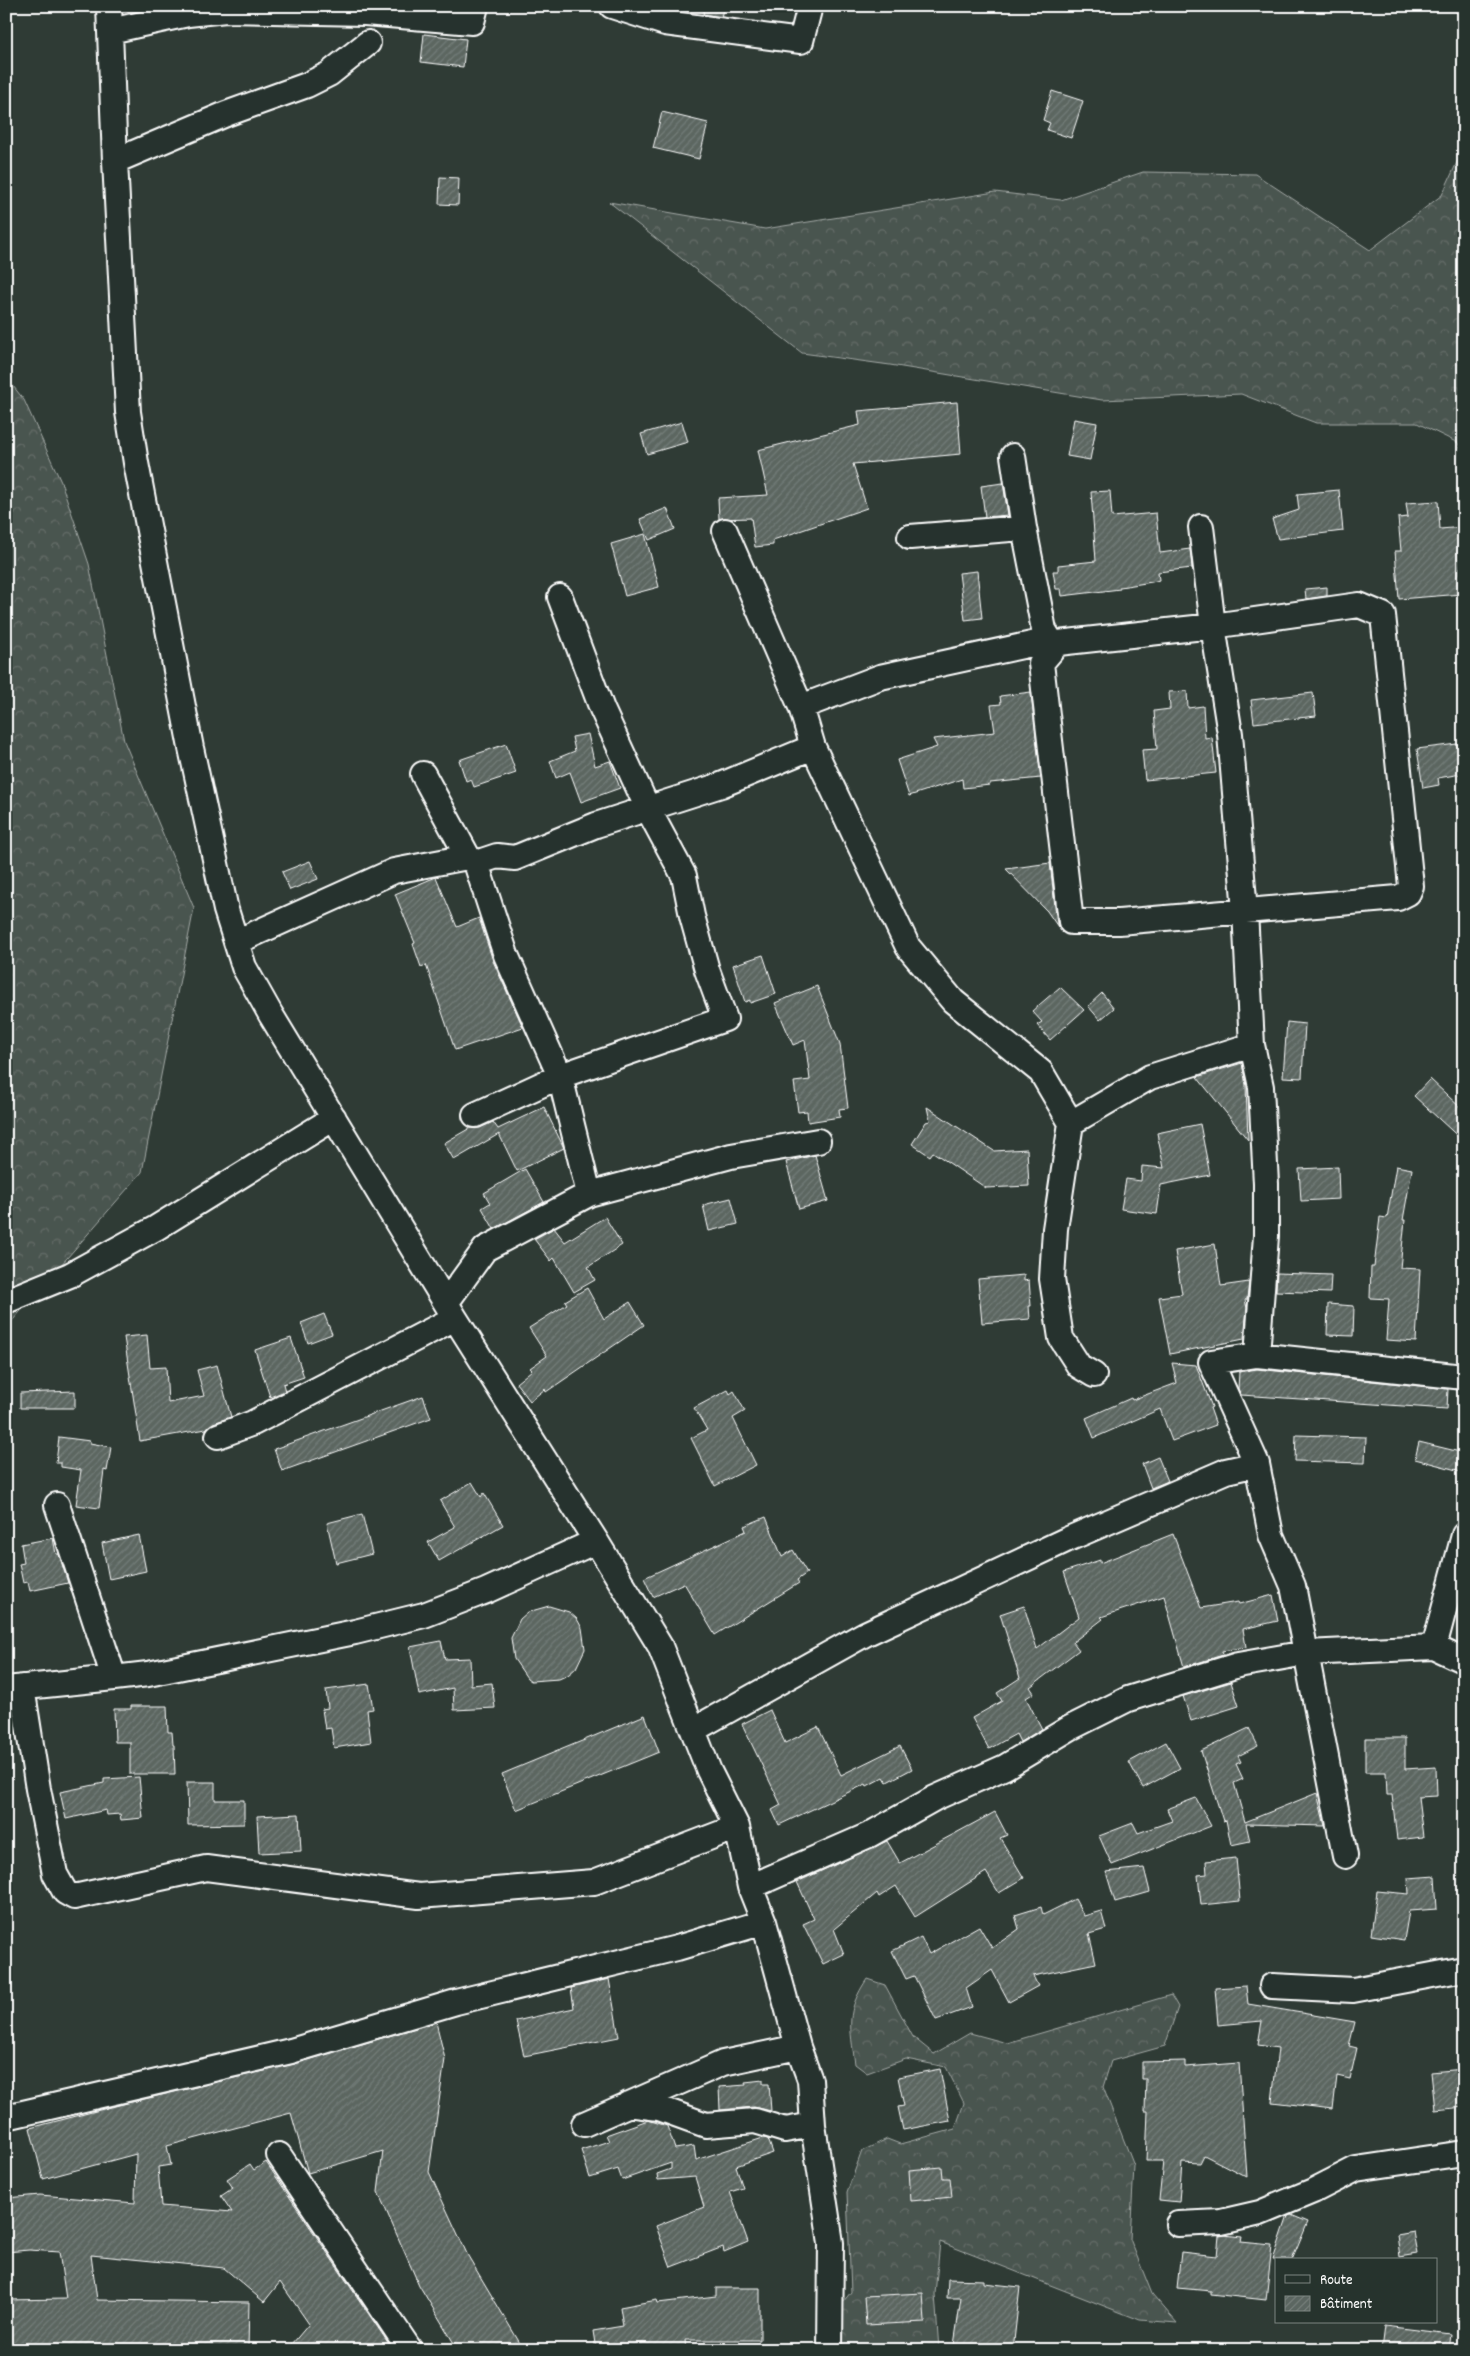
<svg xmlns="http://www.w3.org/2000/svg" width="1470" height="2356" font-family="Dekko,sans-serif">
  <style>
    .forest { fill: url(#forest-crowns); stroke: #a4aaa7 }
    .building { fill: url(#building-hatch); stroke: #fff }
    .lines { fill: none; stroke-linecap: round; stroke-linejoin: round }
    .minor-casing { stroke: #fff; stroke-width: 28 }
    .minor { stroke: #26332d; stroke-width: 24 }
  </style>
  <defs>
    <pattern id="forest-crowns" width="20" height="18" patternUnits="userSpaceOnUse" patternTransform="scale(1.25)"><rect width="20" height="18" fill="#4a544f"/><path d="M2 6a3 3 0 1 1 6 0M12 15a3 3 0 1 1 6 0" fill="none" stroke="#656e69"/></pattern>
    <pattern id="building-hatch" width="6" height="6" patternUnits="userSpaceOnUse" patternTransform="scale(1.25)"><rect width="6" height="6" fill="#5b6661"/><path d="M-1 1l2-2M0 6l6-6M5 7l2-2" fill="none" stroke="#747d79"/></pattern>
  </defs>
  <rect width="100%" height="100%" fill="#2f3b35"/>
  <filter id="ink" filterUnits="userSpaceOnUse"><feTurbulence type="fractalNoise" baseFrequency=".02" numOctaves="2"/><feDisplacementMap in="SourceGraphic" scale="10" xChannelSelector="R" yChannelSelector="G"/><feConvolveMatrix kernelMatrix="1 2 1 2 8 2 1 2 1" color-interpolation-filters="sRGB"/></filter>
  <g filter="url(#ink)">
    <path class="forest" d="M 1464,147 L 1464,459 L 1458,443 L 1417,423 L 1316,423 L 1241,394 L 1102,400 L 890,365 L 802,353 L 609,202 L 765,229 L 995,192 L 1061,200 L 1143,172 L 1255,174 L 1370,250 L 1442,195 Z
      M 6,377 L 24,400 L 61,482 L 89,564 L 124,741 L 194,908 L 142,1172 L 6,1328 Z
      M 867,1979 L 885,1985 L 913,2037 L 934,2054 L 970,2033 L 1007,2043 L 1171,1995 L 1178,2007 L 1165,2046 L 1111,2061 L 1103,2087 L 1134,2166 L 1130,2239 L 1152,2294 L 1177,2323 L 1140,2320 L 940,2242 L 935,2294 L 939,2350 L 834,2350 L 843,2302 L 851,2292 L 847,2192 L 862,2151 L 887,2139 L 900,2144 L 955,2129 L 964,2103 L 946,2067 L 906,2059 L 867,2073 L 855,2064 C 850,2027 845,2012 867,1979 Z"/>
    <path class="building" d="M 705,6 L 724,6 L 721,17 L 703,14 Z
      M 424,34 L 466,39 L 463,67 L 421,62 Z
      M 1052,91 L 1083,101 L 1071,138 L 1047,130 L 1050,123 L 1043,120 Z
      M 662,112 L 708,123 L 699,159 L 653,148 Z
      M 440,177 L 459,178 L 458,205 L 439,204 Z
      M 957,402 L 961,454 L 853,464 L 867,508 L 773,540 L 773,545 L 755,547 L 751,518 L 719,519 L 718,498 L 768,495 L 758,450 L 860,425 L 858,411 Z
      M 1074,419 L 1097,423 L 1090,460 L 1067,456 Z
      M 682,422 L 688,442 L 647,454 L 641,434 Z
      M 1003,483 L 1008,515 L 985,517 L 981,486 Z
      M 1339,490 L 1343,531 L 1278,539 L 1272,519 L 1299,510 L 1297,494 Z
      M 1110,491 L 1112,517 L 1156,513 L 1160,553 L 1190,549 L 1192,568 L 1158,572 L 1159,580 L 1152,582 L 1120,587 L 1120,589 L 1062,596 L 1061,589 L 1056,589 L 1053,571 L 1058,571 L 1058,565 L 1096,561 L 1091,492 Z
      M 1438,501 L 1440,529 L 1464,527 L 1464,567 L 1460,567 L 1462,594 L 1399,599 L 1395,551 L 1401,551 L 1398,518 L 1408,517 L 1406,503 Z
      M 667,508 L 675,529 L 649,540 L 640,519 Z
      M 645,534 L 659,587 L 625,596 L 611,544 Z
      M 977,571 L 982,618 L 965,620 L 959,573 Z
      M 1327,587 L 1327,596 L 1306,599 L 1305,589 Z
      M 1187,691 L 1188,708 L 1203,706 L 1205,738 L 1212,737 L 1216,773 L 1145,780 L 1142,750 L 1157,749 L 1154,711 L 1170,709 L 1169,692 Z
      M 1031,692 L 1041,778 L 990,783 L 990,785 L 963,788 L 962,779 L 909,796 L 897,760 L 937,747 L 933,739 L 995,732 L 991,705 L 1001,704 L 1000,696 Z
      M 1313,693 L 1316,716 L 1254,723 L 1251,700 Z
      M 588,734 L 595,766 L 610,761 L 620,788 L 581,802 L 570,772 L 556,778 L 550,761 L 575,751 L 572,737 Z
      M 506,744 L 516,773 L 474,787 L 471,779 L 466,781 L 459,760 Z
      M 1457,744 L 1461,774 L 1438,778 L 1439,785 L 1423,788 L 1417,749 Z
      M 310,861 L 318,879 L 290,890 L 282,872 Z
      M 1050,863 L 1057,924 L 1058,927 L 1047,911 L 1006,869 Z
      M 436,877 L 457,927 L 479,918 L 493,961 L 523,1027 L 455,1050 L 426,965 L 421,967 L 413,944 L 415,943 L 395,894 Z
      M 763,955 L 776,994 L 750,1003 L 750,1000 L 745,1002 L 733,965 Z
      M 817,986 L 840,1044 L 848,1108 L 839,1109 L 840,1117 L 808,1122 L 807,1111 L 798,1112 L 794,1082 L 810,1080 L 805,1040 L 793,1045 L 775,1003 Z
      M 1060,987 L 1084,1010 L 1050,1040 L 1037,1025 L 1042,1022 L 1032,1011 Z
      M 1102,993 L 1114,1008 L 1100,1020 L 1088,1006 Z
      M 1287,1022 L 1305,1024 L 1302,1078 L 1283,1077 Z
      M 1242,1063 L 1246,1085 L 1248,1140 L 1197,1077 Z
      M 1430,1079 L 1464,1111 L 1464,1142 L 1414,1096 Z
      M 544,1107 L 564,1148 L 517,1171 L 499,1134 L 454,1160 L 444,1143 L 470,1128 L 480,1128 L 493,1122 L 498,1129 Z
      M 927,1107 L 994,1151 L 1027,1149 L 1029,1186 L 986,1188 L 933,1152 L 930,1156 L 912,1144 L 926,1122 L 930,1121 Z
      M 1200,1124 L 1210,1175 L 1161,1185 L 1157,1214 L 1121,1209 L 1126,1179 L 1141,1181 L 1142,1166 L 1164,1168 L 1157,1133 Z
      M 815,1155 L 828,1201 L 799,1209 L 786,1162 Z
      M 1396,1166 L 1412,1169 L 1403,1220 L 1405,1220 L 1400,1268 L 1420,1269 L 1416,1342 L 1386,1340 L 1389,1299 L 1370,1298 L 1371,1267 L 1374,1267 L 1380,1217 L 1387,1218 Z
      M 1338,1167 L 1339,1199 L 1301,1201 L 1299,1169 Z
      M 525,1169 L 544,1202 L 494,1229 L 482,1208 L 490,1203 L 484,1193 Z
      M 731,1198 L 738,1224 L 709,1231 L 703,1205 Z
      M 605,1217 L 622,1245 L 588,1267 L 595,1280 L 574,1292 L 554,1258 L 551,1261 L 534,1239 L 554,1228 L 565,1242 Z
      M 1215,1244 L 1221,1286 L 1249,1282 L 1247,1299 L 1245,1300 L 1247,1308 L 1244,1339 L 1170,1354 L 1159,1297 L 1182,1294 L 1175,1251 Z
      M 1277,1273 L 1331,1275 L 1330,1293 L 1276,1291 Z
      M 1024,1275 L 1024,1281 L 1029,1280 L 1031,1306 L 1029,1306 L 1030,1319 L 982,1323 L 978,1279 Z
      M 587,1288 L 604,1319 L 630,1302 L 644,1325 L 546,1392 L 545,1389 L 530,1401 L 516,1383 L 532,1370 L 530,1368 L 547,1356 L 529,1328 L 567,1304 L 565,1301 Z
      M 1328,1304 L 1354,1306 L 1353,1336 L 1327,1335 Z
      M 324,1314 L 332,1334 L 308,1343 L 301,1323 Z
      M 147,1335 L 150,1368 L 166,1367 L 168,1403 L 204,1396 L 197,1370 L 217,1365 L 231,1417 L 213,1423 L 206,1429 L 140,1441 L 124,1337 Z
      M 291,1338 L 304,1377 L 283,1384 L 285,1391 L 270,1397 L 255,1350 Z
      M 1172,1363 L 1196,1365 L 1212,1407 L 1210,1408 L 1216,1425 L 1172,1441 L 1160,1409 L 1094,1438 L 1086,1418 L 1131,1398 L 1132,1400 L 1177,1383 Z
      M 1257,1369 L 1448,1389 L 1447,1409 L 1241,1395 L 1238,1389 L 1239,1372 Z
      M 728,1390 L 730,1394 L 734,1391 L 745,1411 L 733,1418 L 756,1465 L 715,1486 L 691,1438 L 707,1430 L 694,1408 Z
      M 75,1391 L 75,1408 L 20,1408 L 20,1393 Z
      M 423,1396 L 431,1418 L 282,1471 L 274,1449 Z
      M 1296,1435 L 1366,1437 L 1365,1463 L 1295,1461 Z
      M 59,1437 L 90,1441 L 90,1443 L 111,1447 L 107,1471 L 104,1470 L 99,1508 L 76,1505 L 81,1470 L 61,1467 L 61,1463 L 56,1463 Z
      M 1419,1442 L 1464,1453 L 1464,1472 L 1415,1459 Z
      M 1158,1457 L 1168,1481 L 1151,1488 L 1142,1464 Z
      M 472,1482 L 481,1497 L 484,1493 L 503,1525 L 439,1561 L 428,1542 L 455,1527 L 440,1501 Z
      M 362,1514 L 372,1554 L 336,1563 L 327,1523 Z
      M 766,1517 L 782,1557 L 793,1550 L 807,1573 L 797,1580 L 799,1583 L 715,1635 L 684,1583 L 653,1597 L 644,1578 L 746,1531 L 744,1526 Z
      M 1173,1534 L 1201,1608 L 1238,1602 L 1239,1604 L 1273,1595 L 1278,1621 L 1243,1629 L 1246,1647 L 1222,1651 L 1223,1655 L 1184,1667 L 1164,1596 L 1101,1617 L 1103,1619 L 1073,1642 L 1079,1650 L 1030,1687 L 1034,1693 L 1026,1698 L 1042,1729 L 1020,1742 L 1016,1734 L 989,1749 L 972,1718 L 1002,1701 L 997,1693 L 1020,1678 L 1000,1614 L 1024,1606 L 1037,1649 L 1079,1617 L 1064,1572 L 1100,1560 L 1100,1563 Z
      M 139,1535 L 146,1571 L 109,1579 L 102,1543 Z
      M 53,1538 L 56,1554 L 59,1554 L 68,1583 L 30,1591 L 28,1582 L 23,1583 L 19,1564 L 24,1563 L 21,1544 Z
      M 549,1606 L 569,1612 L 577,1619 L 582,1628 L 585,1649 L 576,1668 L 568,1675 L 559,1679 L 531,1681 L 527,1678 L 514,1659 L 511,1638 L 520,1619 L 528,1612 Z
      M 441,1641 L 445,1659 L 470,1658 L 471,1685 L 492,1683 L 495,1708 L 454,1710 L 453,1688 L 419,1695 L 410,1647 Z
      M 1231,1682 L 1239,1706 L 1191,1721 L 1183,1696 Z
      M 369,1684 L 373,1709 L 367,1710 L 371,1742 L 334,1748 L 331,1728 L 325,1729 L 322,1709 L 328,1708 L 326,1690 Z
      M 131,1706 L 167,1706 L 168,1732 L 172,1732 L 173,1745 L 174,1745 L 175,1774 L 130,1774 L 130,1742 L 115,1742 L 114,1709 L 131,1709 Z
      M 770,1710 L 785,1743 L 818,1727 L 841,1775 L 900,1746 L 912,1769 L 887,1782 L 884,1777 L 867,1786 L 866,1784 L 779,1825 L 772,1810 L 781,1805 L 742,1724 Z
      M 645,1715 L 659,1752 L 516,1810 L 502,1774 Z
      M 1249,1728 L 1258,1746 L 1238,1756 L 1241,1762 L 1236,1764 L 1243,1779 L 1234,1783 L 1245,1822 L 1317,1793 L 1325,1826 L 1246,1824 L 1250,1841 L 1231,1845 L 1226,1820 L 1223,1821 L 1201,1751 Z
      M 1365,1738 L 1405,1738 L 1405,1769 L 1436,1767 L 1437,1796 L 1418,1797 L 1423,1837 L 1397,1840 L 1392,1795 L 1387,1795 L 1386,1772 L 1365,1772 Z
      M 1166,1742 L 1180,1768 L 1143,1788 L 1129,1762 Z
      M 139,1777 L 143,1818 L 121,1820 L 120,1814 L 107,1815 L 106,1810 L 66,1819 L 60,1792 L 104,1783 L 104,1779 Z
      M 187,1782 L 215,1782 L 215,1800 L 244,1800 L 244,1824 L 188,1825 Z
      M 1196,1798 L 1211,1826 L 1112,1865 L 1099,1836 L 1133,1823 L 1138,1833 L 1172,1821 L 1167,1809 Z
      M 995,1812 L 1007,1835 L 1000,1838 L 1024,1878 L 999,1893 L 986,1872 L 915,1917 L 896,1886 L 879,1897 L 877,1893 L 834,1929 L 844,1954 L 823,1964 L 803,1924 L 814,1919 L 797,1882 L 887,1841 L 900,1863 Z
      M 299,1814 L 301,1851 L 259,1853 L 257,1816 Z
      M 1236,1858 L 1240,1901 L 1201,1905 L 1198,1875 L 1207,1874 L 1206,1861 Z
      M 1144,1868 L 1150,1892 L 1115,1902 L 1106,1872 Z
      M 1435,1876 L 1437,1909 L 1409,1911 L 1404,1940 L 1371,1935 L 1377,1891 L 1409,1894 L 1408,1878 Z
      M 1075,1899 L 1084,1916 L 1101,1911 L 1106,1929 L 1089,1934 L 1096,1963 L 1033,1976 L 1038,1986 L 1009,2002 L 992,1970 L 966,1988 L 972,2007 L 936,2020 L 914,1976 L 906,1979 L 892,1951 L 921,1937 L 929,1954 L 979,1926 L 992,1948 L 1019,1929 L 1015,1915 L 1041,1907 L 1043,1915 Z
      M 609,1979 L 619,2037 L 524,2056 L 516,2021 L 574,2008 L 571,1988 Z
      M 1246,1986 L 1248,2004 L 1355,2022 L 1349,2046 L 1357,2048 L 1350,2079 L 1337,2076 L 1333,2109 L 1272,2102 L 1278,2048 L 1258,2045 L 1262,2021 L 1218,2025 L 1215,1988 Z
      M 436,2022 L 445,2059 L 429,2172 L 468,2256 L 524,2350 L 458,2350 L 419,2285 L 378,2192 L 383,2151 L 308,2173 L 291,2113 L 167,2146 L 171,2165 L 158,2167 L 161,2206 L 232,2212 L 221,2196 L 233,2188 L 227,2179 L 250,2164 L 254,2170 L 266,2162 L 393,2350 L 287,2350 L 309,2324 L 280,2282 L 264,2302 L 224,2268 L 91,2255 L 97,2300 L 249,2302 L 248,2350 L 6,2350 L 6,2300 L 66,2299 L 59,2252 L 29,2250 L 6,2252 L 6,2198 L 40,2195 L 135,2203 L 136,2154 L 43,2179 L 30,2128 L 119,2105 L 294,2064 Z
      M 1185,2061 L 1185,2067 L 1239,2063 L 1247,2177 L 1204,2155 L 1200,2163 L 1182,2162 L 1179,2202 L 1159,2200 L 1163,2161 L 1146,2161 L 1148,2111 L 1145,2111 L 1146,2079 L 1142,2079 L 1142,2062 Z
      M 940,2069 L 950,2121 L 903,2130 L 898,2107 L 904,2106 L 898,2077 Z
      M 1464,2069 L 1464,2107 L 1435,2110 L 1431,2072 Z
      M 763,2080 L 763,2084 L 769,2084 L 771,2111 L 754,2107 L 720,2110 L 719,2087 L 746,2085 L 745,2082 Z
      M 648,2120 L 667,2126 L 675,2149 L 694,2146 L 696,2160 L 763,2138 L 768,2139 L 773,2153 L 736,2166 L 743,2188 L 730,2192 L 748,2242 L 724,2252 L 723,2247 L 671,2267 L 656,2226 L 704,2207 L 695,2177 L 658,2180 L 657,2174 L 671,2169 L 671,2163 L 622,2180 L 618,2169 L 590,2178 L 581,2150 L 609,2141 L 606,2135 Z
      M 942,2167 L 943,2178 L 950,2178 L 952,2197 L 911,2201 L 909,2170 Z
      M 1291,2215 L 1308,2222 L 1298,2246 L 1292,2260 L 1273,2260 L 1288,2216 Z
      M 1414,2232 L 1418,2254 L 1400,2257 L 1397,2235 Z
      M 1224,2235 L 1242,2237 L 1241,2242 L 1272,2245 L 1266,2300 L 1211,2294 L 1211,2291 L 1177,2288 L 1181,2252 L 1217,2256 L 1219,2236 Z
      M 948,2279 L 984,2280 L 984,2283 L 1020,2287 L 1013,2350 L 990,2350 L 954,2345 L 961,2298 L 947,2298 Z
      M 716,2288 L 760,2288 L 760,2340 L 685,2340 L 686,2350 L 627,2350 L 627,2347 L 596,2350 L 593,2331 L 623,2326 L 620,2307 L 657,2300 L 658,2303 L 716,2296 Z
      M 923,2293 L 925,2322 L 866,2325 L 864,2296 Z
      M 1384,2326 L 1451,2334 L 1449,2350 L 1381,2350 Z"/>
    <g class="lines">
      <g class="minor-casing">
        <path id="minor" d="M 109,6 L 115,161 L 128,412 L 136,463 L 191,748 L 226,910 L 244,967 L 271,1015 L 455,1318 L 596,1541 L 660,1646 L 709,1771 L 737,1827 L 750,1887 L 764,1922 L 798,2047 L 810,2080 L 813,2125 L 831,2243 L 830,2350
          M 612,6 L 665,23 L 801,41 L 810,6
          M 110,31 L 188,14 L 226,10 L 365,13 L 472,22 L 476,6
          M 115,161 L 226,114 L 307,85 L 329,74 L 368,43
          M 1013,456 L 1024,528 L 1044,630 L 1050,640 L 1058,643 L 1213,626 L 1359,605 L 1383,615 L 1411,886 L 1408,893 L 1398,898 L 1119,922 L 1071,922 L 1041,663 L 1058,643
          M 1201,527 L 1213,626 L 1230,734 L 1245,911 L 1252,1045 L 1261,1087 L 1266,1184 L 1266,1236 L 1257,1355
          M 725,531 L 801,707 L 813,747 L 908,947 L 953,1001 L 1041,1072 L 1071,1123 L 1055,1229 L 1052,1279 L 1061,1338 L 1079,1366 L 1094,1375
          M 910,537 L 1024,528
          M 801,707 L 880,677 L 1050,640
          M 423,774 L 468,857 L 476,863 L 497,856 L 515,858 L 596,825 L 721,785 L 813,747
          M 476,863 L 506,955 L 560,1076 L 589,1194
          M 236,942 L 394,871 L 468,857
          M 475,1115 L 560,1076 L 725,1019 L 707,970 L 692,916 L 684,876 L 648,809 L 602,709 L 560,597
          M 1071,1123 L 1150,1077 L 1252,1045
          M 6,1301 L 70,1275 L 156,1228 L 334,1118
          M 446,1303 L 485,1249 L 589,1194 L 731,1156 L 818,1141
          M 1464,1377 L 1257,1355 L 1211,1362 L 1257,1464 L 1271,1535 L 1293,1586 L 1306,1653 L 1434,1647 L 1464,1661
          M 218,1436 L 253,1423 L 455,1318
          M 57,1505 L 114,1678 L 148,1674 L 355,1632 L 424,1615 L 486,1591 L 596,1541
          M 1434,1647 L 1464,1535
          M 22,1687 L 38,1789 L 55,1874 L 65,1892 L 74,1897 L 206,1868 L 419,1896 L 594,1882 L 737,1827
          M 6,1689 L 114,1678
          M 693,1730 L 865,1634 L 1066,1540 L 1226,1471 L 1257,1464
          M 750,1887 L 869,1835 L 935,1798 L 1005,1767 L 1070,1728 L 1128,1699 L 1238,1665 L 1306,1653 L 1345,1856
          M 1272,1986 L 1353,1990 L 1464,1969
          M 628,2104 L 659,2108 L 706,2125 L 755,2121 L 785,2130 L 813,2125
          M 6,2117 L 291,2051 L 456,2002 L 677,1948 L 764,1922
          M 584,2124 L 723,2063 L 798,2047
          M 279,2155 L 410,2350
          M 1178,2224 L 1221,2222 L 1260,2213 L 1313,2191 L 1356,2169 L 1464,2153"/>
      </g>
      <use href="#minor" class="minor"/>
    </g>
  </g>
  <rect width="1470" height="2356" fill="none" stroke="#26332d" stroke-width="25"/>
  <rect x="12" y="12" width="1445" height="2331" fill="none" stroke="#fff" stroke-width="2" filter="url(#ink)"/>
  <rect x="1275" y="2258" width="162" height="65" fill="#26332d" stroke="#7d8581"/>
  <rect x="1285" y="2275" width="25" height="8" fill="#26332d" stroke="#7d8581"/>
  <text x="1320" y="2284" font-size="15" fill="#ffffff">Route</text>
  <rect x="1285" y="2296" width="25" height="15" fill="url(#building-hatch)" stroke="#7d8581"/>
  <text x="1320" y="2308" font-size="15" fill="#ffffff">Bâtiment</text>
</svg>
